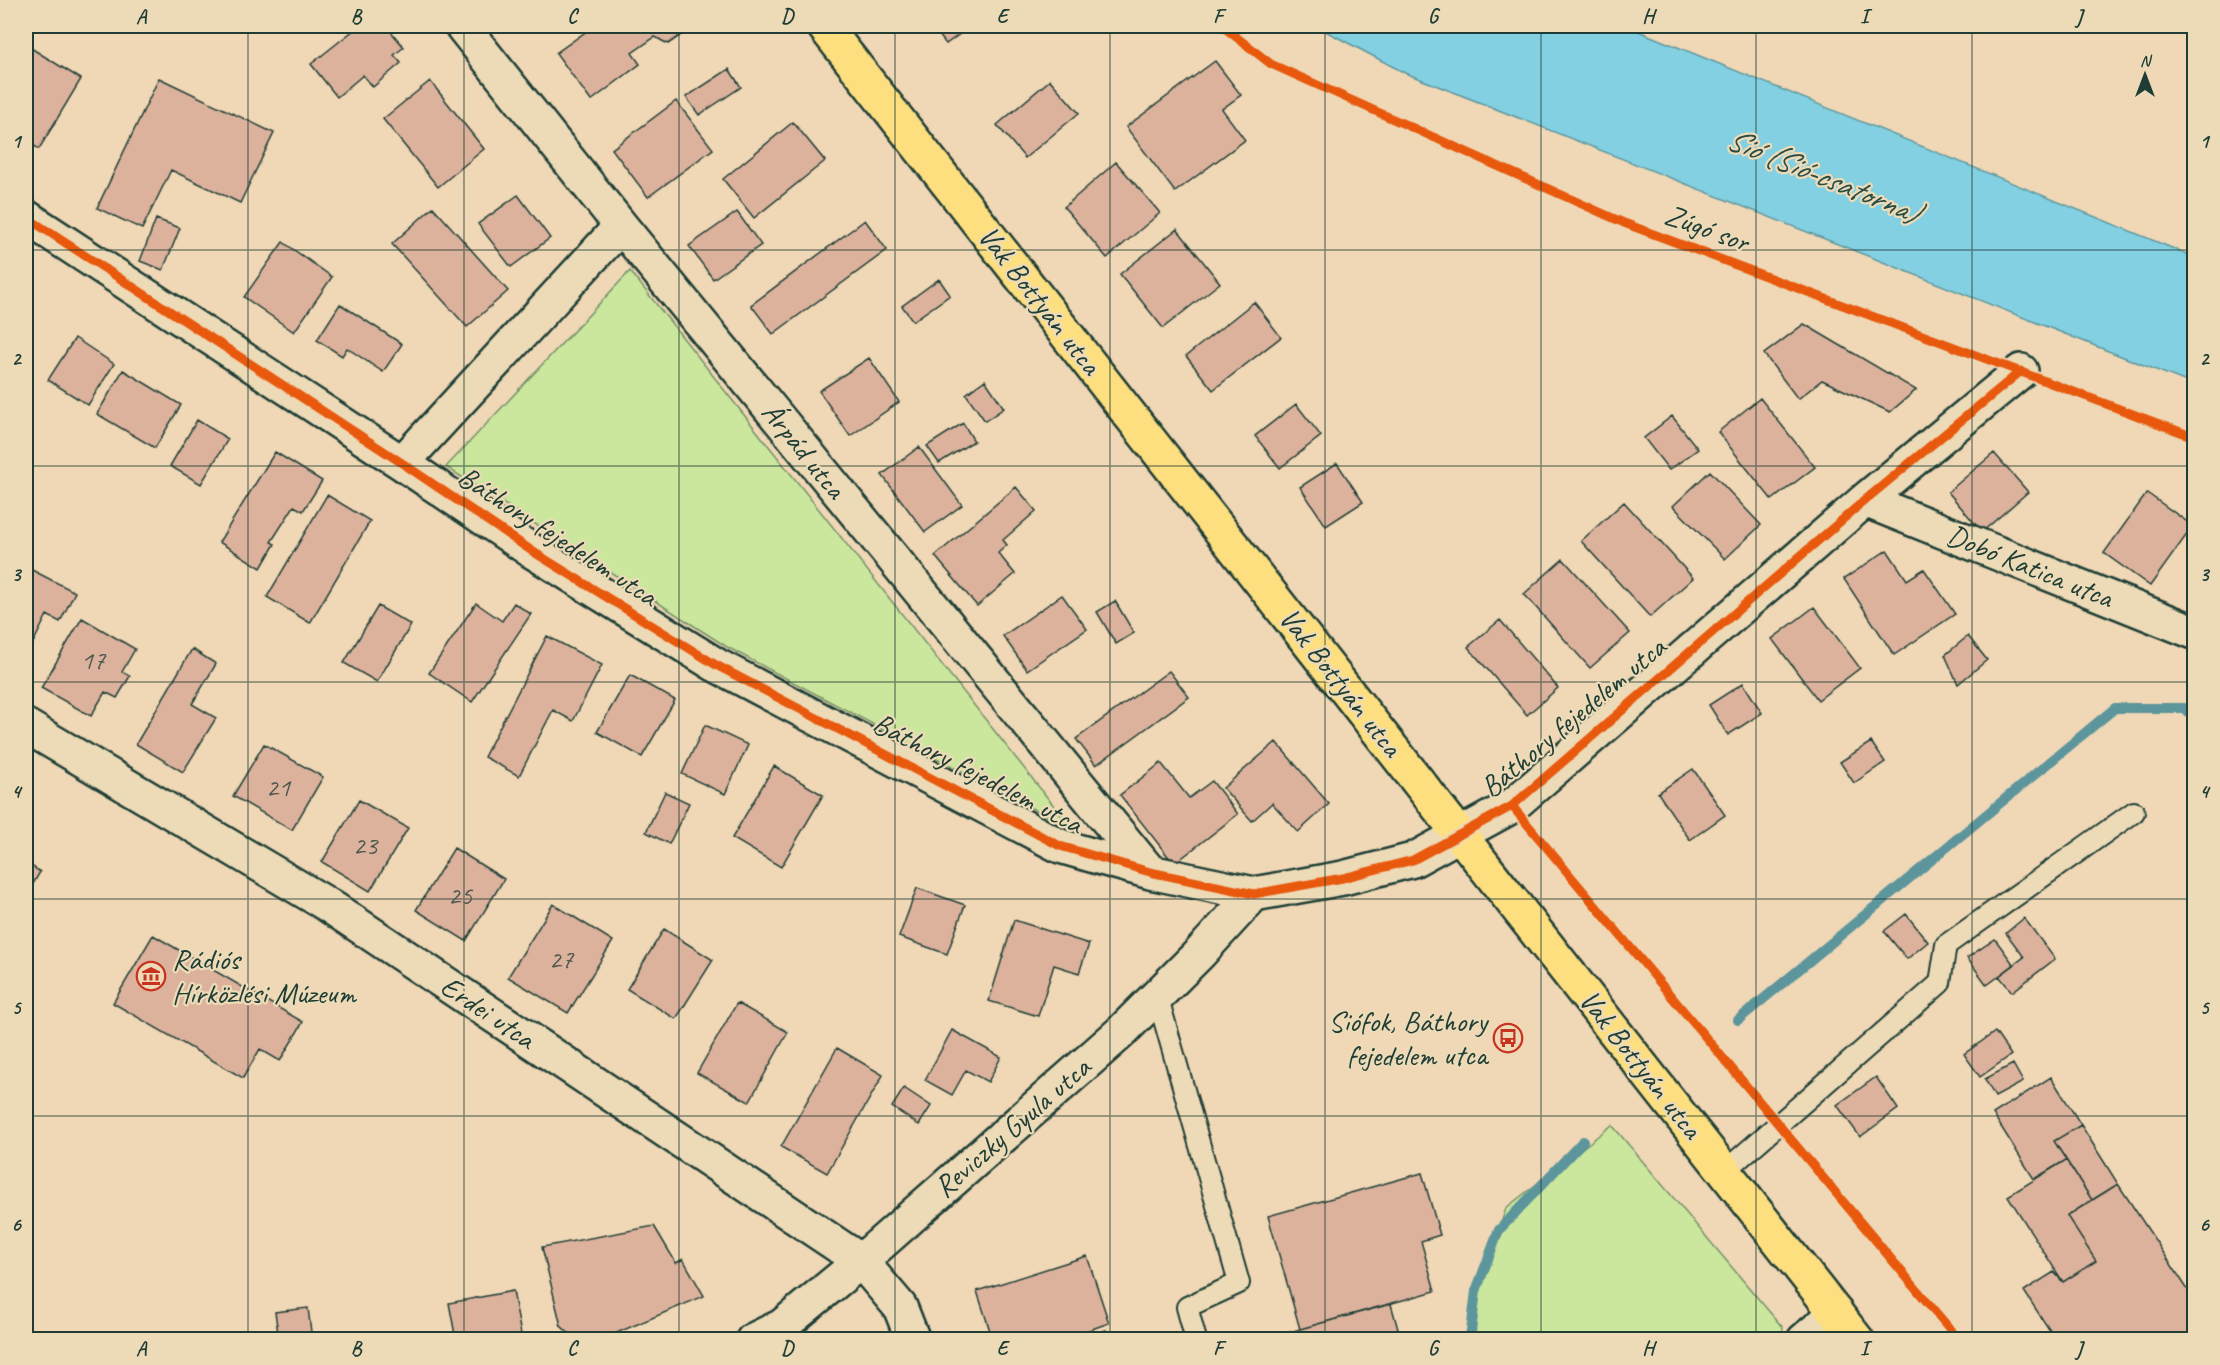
<svg xmlns="http://www.w3.org/2000/svg" width="2220" height="1365" font-family="Caveat,sans-serif">
  <style>
    .green { fill: #cbe69d; stroke: #759268; stroke-width: 1.5 }
    .water { fill: #83d0e2; stroke: #5b959c; stroke-width: 1.5 }
    .lines { fill: none; stroke-linecap: round; stroke-linejoin: round }
    .stream { stroke: #5b959c; stroke-width: 10 }
    .building { fill: #dcb29d; stroke: #1f3d34; stroke-width: 1.5 }
    .service-casing { stroke: #1f3d34; stroke-width: 24 }
    .minor-casing { stroke: #1f3d34; stroke-width: 38 }
    .primary-casing { stroke: #1f3d34; stroke-width: 38 }
    .service { stroke: #eddbb8; stroke-width: 20 }
    .minor { stroke: #eddbb8; stroke-width: 33 }
    .primary { stroke: #fedf80; stroke-width: 33 }
    .cycleway-casing { stroke: #eddbb8; stroke-width: 13 }
    .cycleway { stroke: #e8590c; stroke-width: 9 }
    .grid { fill: none; stroke: #1f3d34; stroke-width: 1.5; stroke-opacity: 0.55 }
    .labels { text-anchor: middle; stroke-width: 4.5; stroke-linejoin: round; paint-order: stroke }
    .number-label { font-size: 27px; fill: #4e5a4e }
    .street-label { font-size: 30px; fill: #1f3d34; stroke: #eddbb8 }
    .poi-label { font-size: 30px; fill: #1f3d34; stroke: #eddbb8; text-anchor: start }
    .water-label { font-size: 32px; font-style: italic; fill: #294c45; stroke: #eddbb8 }
    .neatline { fill: none; stroke: #1f3d34; stroke-width: 2 }
    .grid-label { font-size: 20px; text-anchor: middle; font-weight: bold; fill: #1f3d34 }
  </style>
  <rect width="100%" height="100%" fill="#f0d7b6"/>
  <filter id="ink" filterUnits="userSpaceOnUse"><feTurbulence type="fractalNoise" baseFrequency=".0167" numOctaves="2"/><feDisplacementMap in="SourceGraphic" scale="12" xChannelSelector="R" yChannelSelector="G"/><feConvolveMatrix kernelMatrix="1 2 1 2 8 2 1 2 1" color-interpolation-filters="sRGB"/></filter>
  <g filter="url(#ink)">
    <path class="green" d="M 630,271 L 1073,830 L 727,647 L 446,467 Z
      M 1612,1125 L 1783,1328 L 1781,1339 L 1464,1339 L 1506,1208 Z"/>
    <path class="water" d="M 1316,26 L 1626,26 L 2194,257 L 2194,385 L 1405,73 Z"/>
    <g class="lines">
      <path class="stream" d="M 1738,1020 L 2115,708 L 2185,708 L 2194,718
        M 1470,1340 L 1476,1291 L 1499,1230 L 1583,1141"/>
    </g>
    <path class="building" d="M 359,26 L 386,26 L 404,47 L 394,55 L 401,63 L 373,87 L 363,75 L 337,97 L 311,64 Z
      M 594,26 L 694,26 L 668,44 L 655,37 L 632,53 L 640,64 L 591,101 L 556,53 Z
      M 932,26 L 971,26 L 946,44 Z
      M 26,45 L 81,79 L 39,149 L 26,141 Z
      M 1215,61 L 1241,95 L 1222,109 L 1245,140 L 1175,192 L 1126,127 Z
      M 729,69 L 741,87 L 699,115 L 686,97 Z
      M 159,78 L 274,133 L 240,203 L 171,170 L 142,229 L 97,208 Z
      M 1050,80 L 1079,113 L 1025,158 L 997,125 Z
      M 430,81 L 484,149 L 438,187 L 383,119 Z
      M 676,101 L 713,149 L 648,197 L 612,149 Z
      M 793,122 L 825,161 L 754,218 L 723,179 Z
      M 1116,162 L 1160,213 L 1107,258 L 1064,207 Z
      M 518,195 L 550,238 L 511,267 L 478,224 Z
      M 433,207 L 508,291 L 467,327 L 392,244 Z
      M 737,212 L 761,245 L 713,279 L 689,246 Z
      M 156,219 L 180,228 L 163,270 L 140,261 Z
      M 865,220 L 887,250 L 773,334 L 751,305 Z
      M 1177,229 L 1220,283 L 1163,328 L 1120,274 Z
      M 283,242 L 332,277 L 294,332 L 244,297 Z
      M 939,279 L 950,295 L 913,321 L 902,306 Z
      M 1254,302 L 1281,337 L 1213,390 L 1186,356 Z
      M 340,304 L 402,344 L 383,372 L 347,348 L 342,356 L 317,340 Z
      M 1804,324 L 1916,390 L 1890,412 L 1822,380 L 1798,399 L 1764,354 Z
      M 75,338 L 114,364 L 88,405 L 48,380 Z
      M 869,358 L 899,402 L 850,436 L 819,391 Z
      M 123,370 L 181,405 L 155,448 L 97,414 Z
      M 985,380 L 1004,408 L 985,421 L 966,394 Z
      M 1760,398 L 1815,467 L 1772,500 L 1718,432 Z
      M 1296,404 L 1321,436 L 1280,468 L 1255,436 Z
      M 1672,416 L 1698,449 L 1669,470 L 1644,438 Z
      M 197,420 L 228,439 L 201,484 L 170,466 Z
      M 963,423 L 974,441 L 939,463 L 927,446 Z
      M 919,447 L 962,505 L 925,532 L 882,475 Z
      M 275,452 L 322,481 L 303,511 L 294,506 L 271,542 L 275,544 L 261,568 L 219,542 Z
      M 1994,453 L 2028,492 L 1982,532 L 1948,492 Z
      M 1337,463 L 1363,502 L 1326,526 L 1300,487 Z
      M 1710,471 L 1761,525 L 1725,559 L 1673,506 Z
      M 1016,487 L 1036,511 L 1003,540 L 1007,545 L 998,553 L 1015,574 L 977,606 L 935,556 Z
      M 2147,493 L 2193,526 L 2150,586 L 2104,553 Z
      M 327,495 L 370,521 L 310,623 L 267,597 Z
      M 1624,502 L 1693,578 L 1650,617 L 1581,541 Z
      M 1887,550 L 1907,580 L 1924,569 L 1955,614 L 1894,655 L 1844,579 Z
      M 1563,559 L 1630,633 L 1590,668 L 1524,594 Z
      M 26,567 L 75,592 L 60,622 L 47,615 L 26,657 Z
      M 1062,595 L 1087,629 L 1027,670 L 1003,636 Z
      M 1115,601 L 1134,633 L 1116,644 L 1097,612 Z
      M 476,603 L 502,621 L 514,603 L 531,614 L 472,702 L 429,673 Z
      M 378,606 L 411,625 L 377,682 L 344,663 Z
      M 1814,607 L 1860,668 L 1818,700 L 1772,639 Z
      M 82,618 L 135,649 L 122,672 L 130,676 L 117,698 L 105,692 L 91,716 L 41,688 Z
      M 1500,620 L 1558,688 L 1527,715 L 1468,647 Z
      M 547,636 L 602,665 L 573,721 L 553,710 L 519,776 L 484,757 Z
      M 1968,636 L 1987,660 L 1958,684 L 1945,655 Z
      M 192,649 L 216,664 L 192,704 L 216,718 L 183,772 L 136,744 Z
      M 1169,671 L 1189,697 L 1096,765 L 1076,739 Z
      M 630,675 L 675,700 L 642,757 L 597,732 Z
      M 1743,683 L 1762,713 L 1728,735 L 1709,705 Z
      M 705,725 L 748,745 L 725,794 L 682,774 Z
      M 1276,742 L 1329,804 L 1298,832 L 1272,803 L 1252,821 L 1223,788 Z
      M 1871,742 L 1885,762 L 1854,783 L 1840,762 Z
      M 264,744 L 323,777 L 292,830 L 233,796 Z
      M 1161,763 L 1189,798 L 1212,781 L 1238,814 L 1174,864 L 1120,795 Z
      M 774,766 L 823,795 L 781,867 L 732,838 Z
      M 1693,769 L 1725,815 L 1690,840 L 1658,793 Z
      M 665,792 L 689,803 L 669,844 L 646,832 Z
      M 359,800 L 408,828 L 370,891 L 322,862 Z
      M 454,848 L 504,879 L 466,941 L 416,910 Z
      M 26,862 L 40,872 L 26,896 Z
      M 917,888 L 965,905 L 947,954 L 899,937 Z
      M 553,904 L 613,941 L 568,1013 L 508,977 Z
      M 1906,914 L 1928,942 L 1907,959 L 1884,931 Z
      M 2024,918 L 2055,959 L 2012,992 L 1999,976 L 2024,957 L 2006,933 Z
      M 1014,920 L 1089,944 L 1079,973 L 1054,965 L 1038,1016 L 989,1001 Z
      M 664,929 L 713,960 L 676,1019 L 627,989 Z
      M 153,935 L 303,1022 L 280,1061 L 260,1049 L 243,1078 L 113,1003 Z
      M 1995,939 L 2014,965 L 1987,985 L 1967,958 Z
      M 737,1003 L 788,1032 L 749,1102 L 697,1073 Z
      M 952,1030 L 1001,1057 L 988,1082 L 966,1070 L 952,1095 L 925,1080 Z
      M 1995,1032 L 2011,1055 L 1980,1077 L 1964,1054 Z
      M 837,1048 L 883,1075 L 827,1173 L 781,1147 Z
      M 2013,1064 L 2023,1082 L 1995,1097 L 1985,1079 Z
      M 1876,1077 L 1898,1109 L 1860,1137 L 1837,1105 Z
      M 2051,1077 L 2081,1125 L 2054,1141 L 2066,1160 L 2034,1179 L 1993,1114 Z
      M 904,1088 L 931,1106 L 919,1125 L 892,1107 Z
      M 2081,1125 L 2118,1184 L 2092,1200 L 2054,1141 Z
      M 2066,1160 L 2092,1200 L 2067,1216 L 2096,1261 L 2063,1282 L 2008,1196 Z
      M 1422,1173 L 1440,1235 L 1421,1241 L 1435,1291 L 1300,1329 L 1268,1216 Z
      M 2118,1184 L 2194,1299 L 2194,1330 L 2180,1340 L 2056,1340 L 2024,1291 L 2054,1272 L 2063,1282 L 2096,1261 L 2067,1216 Z
      M 654,1226 L 676,1263 L 683,1259 L 704,1296 L 600,1340 L 576,1340 L 561,1326 L 542,1247 Z
      M 1087,1256 L 1109,1323 L 1060,1340 L 993,1340 L 977,1291 Z
      M 513,1291 L 522,1340 L 456,1340 L 449,1303 Z
      M 1391,1304 L 1401,1340 L 1264,1340 L 1300,1329 Z
      M 308,1308 L 312,1340 L 279,1340 L 275,1312 Z
      M 1106,1330 L 1109,1340 L 1076,1340 Z
      M 421,1335 L 422,1340 L 380,1340 Z"/>
    <g class="lines">
      <g class="service-casing">
        <path id="service" d="M 1157,995 L 1239,1283 L 1187,1307 L 1196,1340
          M 1725,1171 L 1940,983 L 1946,945 L 2134,812"/>
      </g>
      <g class="minor-casing">
        <path id="minor" d="M 462,26 L 621,226 L 1150,872
          M 26,217 L 402,463 L 532,551 L 716,665 L 1060,846 L 1150,872 L 1254,894 L 1343,878 L 1413,860 L 1512,806 L 1865,500 L 2021,371
          M 402,463 L 621,226
          M 1865,500 L 2194,632
          M 26,726 L 328,905 L 861,1261 L 900,1307 L 913,1340
          M 753,1340 L 782,1326 L 861,1261 L 1120,1033 L 1200,953 L 1254,894
          M 1804,1340 L 1836,1313"/>
      </g>
      <g class="primary-casing">
        <path id="primary" d="M 824,26 L 1857,1340"/>
      </g>
      <use href="#service" class="service"/>
      <use href="#minor" class="minor"/>
      <use href="#primary" class="primary"/>
      <g class="cycleway-casing">
        <path id="cycleway" d="M 1222,26 L 1271,64 L 1624,223 L 2194,437
          M 26,217 L 402,463 L 532,551 L 716,665 L 1060,846 L 1150,872 L 1254,894 L 1343,878 L 1413,860 L 1512,806 L 1865,500 L 2021,371
          M 1512,806 L 1959,1340"/>
      </g>
      <use href="#cycleway" class="cycleway"/>
    </g>
  </g>
  <path class="grid" d="M 248,26 L 248,1340M 464,26 L 464,1340M 679,26 L 679,1340M 895,26 L 895,1340M 1110,26 L 1110,1340M 1325,26 L 1325,1340M 1541,26 L 1541,1340M 1756,26 L 1756,1340M 1972,26 L 1972,1340M 26,250 L 2194,250M 26,466 L 2194,466M 26,682 L 2194,682M 26,899 L 2194,899M 26,1116 L 2194,1116"/>
  <defs>
    <g id="museum-ring" transform="scale(1.5)"><circle r="9.5" fill="#eddbb8" stroke="#c8321e" stroke-width="1.5"/><path d="M0-6L6-3V-2H-6V-3ZM-5-1h2V3h-2ZM-1-1h2V3h-2ZM3-1h2V3H3ZM-6 4H6V6H-6Z" fill="#c8321e"/></g>
    <g id="bus-ring" transform="scale(1.5)"><circle r="9.5" fill="#eddbb8" stroke="#c8321e" stroke-width="1.5"/><path d="M-5-6H5V4H4V6H2V4H-2V6H-4V4H-5ZM-3.5-4V0h7V-4ZM-3.5 1.2v1.5H-2V1.2ZM2 1.2v1.5H3.5V1.2Z" fill="#c8321e"/></g>
  </defs>
  <g fill-rule="evenodd">
    <use href="#museum-ring" x="151" y="976"/>
    <use href="#bus-ring" x="1508" y="1038"/>
  </g>
  <g class="labels">
    <g class="number-label">
      <text x="93" y="669">17</text>
      <text x="278" y="796">21</text>
      <text x="365" y="854">23</text>
      <text x="460" y="904">25</text>
      <text x="561" y="968">27</text>
    </g>
    <g class="street-label">
      <text transform="translate(1707 228) rotate(20)" y="10">Zúgó sor</text>
      <text transform="translate(1040 300) rotate(52)" y="10">Vak Bottyán utca</text>
      <text transform="translate(804 450) rotate(51)" y="10">Árpád utca</text>
      <text transform="translate(558 536) rotate(33)" y="10">Báthory fejedelem utca</text>
      <text transform="translate(2030 566) rotate(22)" y="10">Dobó Katica utca</text>
      <text transform="translate(1341 682) rotate(52)" y="10">Vak Bottyán utca</text>
      <text transform="translate(1573 717) rotate(-40)" y="10">Báthory fejedelem utca</text>
      <text transform="translate(978 773) rotate(27)" y="10">Báthory fejedelem utca</text>
      <text transform="translate(488 1012) rotate(34)" y="10">Erdei utca</text>
      <text transform="translate(1641 1064) rotate(52)" y="10">Vak Bottyán utca</text>
      <text transform="translate(1012 1127) rotate(-41)" y="10">Reviczky Gyula utca</text>
    </g>
    <g class="poi-label">
      <text x="172" y="969">Rádiós<tspan x="172" dy="34">Hírközlési Múzeum</tspan></text>
      <text x="1487" y="1031" text-anchor="end">Siófok, Báthory<tspan x="1487" dy="34">fejedelem utca</tspan></text>
    </g>
    <g class="water-label">
      <text transform="translate(1823 175) rotate(22)" y="11">Sió (Sió-csatorna)</text>
    </g>
  </g>
  <rect width="2220" height="1365" fill="none" stroke="#eddbb8" stroke-width="66"/>
  <g transform="translate(2145 75)" stroke="#eddbb8" stroke-width="4.5" paint-order="stroke">
  <path d="M0-4.5L10 22L0 15L-10 22Z" fill="#1f3d34"/>
  <text y="-9" font-size="16" font-weight="bold" text-anchor="middle" fill="#1f3d34">N</text>
  </g>
  <rect x="33" y="33" width="2154" height="1299" class="neatline"/>
  <g class="grid-label">
    <text x="141" y="23">A</text>
    <text x="356" y="23">B</text>
    <text x="572" y="23">C</text>
    <text x="787" y="23">D</text>
    <text x="1002" y="23">E</text>
    <text x="1218" y="23">F</text>
    <text x="1433" y="23">G</text>
    <text x="1648" y="23">H</text>
    <text x="1864" y="23">I</text>
    <text x="2079" y="23">J</text>
    <text x="16" y="148">1</text>
    <text x="2204" y="148">1</text>
    <text x="16" y="365">2</text>
    <text x="2204" y="365">2</text>
    <text x="16" y="581">3</text>
    <text x="2204" y="581">3</text>
    <text x="16" y="798">4</text>
    <text x="2204" y="798">4</text>
    <text x="16" y="1014">5</text>
    <text x="2204" y="1014">5</text>
    <text x="16" y="1231">6</text>
    <text x="2204" y="1231">6</text>
    <text x="141" y="1355">A</text>
    <text x="356" y="1355">B</text>
    <text x="572" y="1355">C</text>
    <text x="787" y="1355">D</text>
    <text x="1002" y="1355">E</text>
    <text x="1218" y="1355">F</text>
    <text x="1433" y="1355">G</text>
    <text x="1648" y="1355">H</text>
    <text x="1864" y="1355">I</text>
    <text x="2079" y="1355">J</text>
  </g>
</svg>
